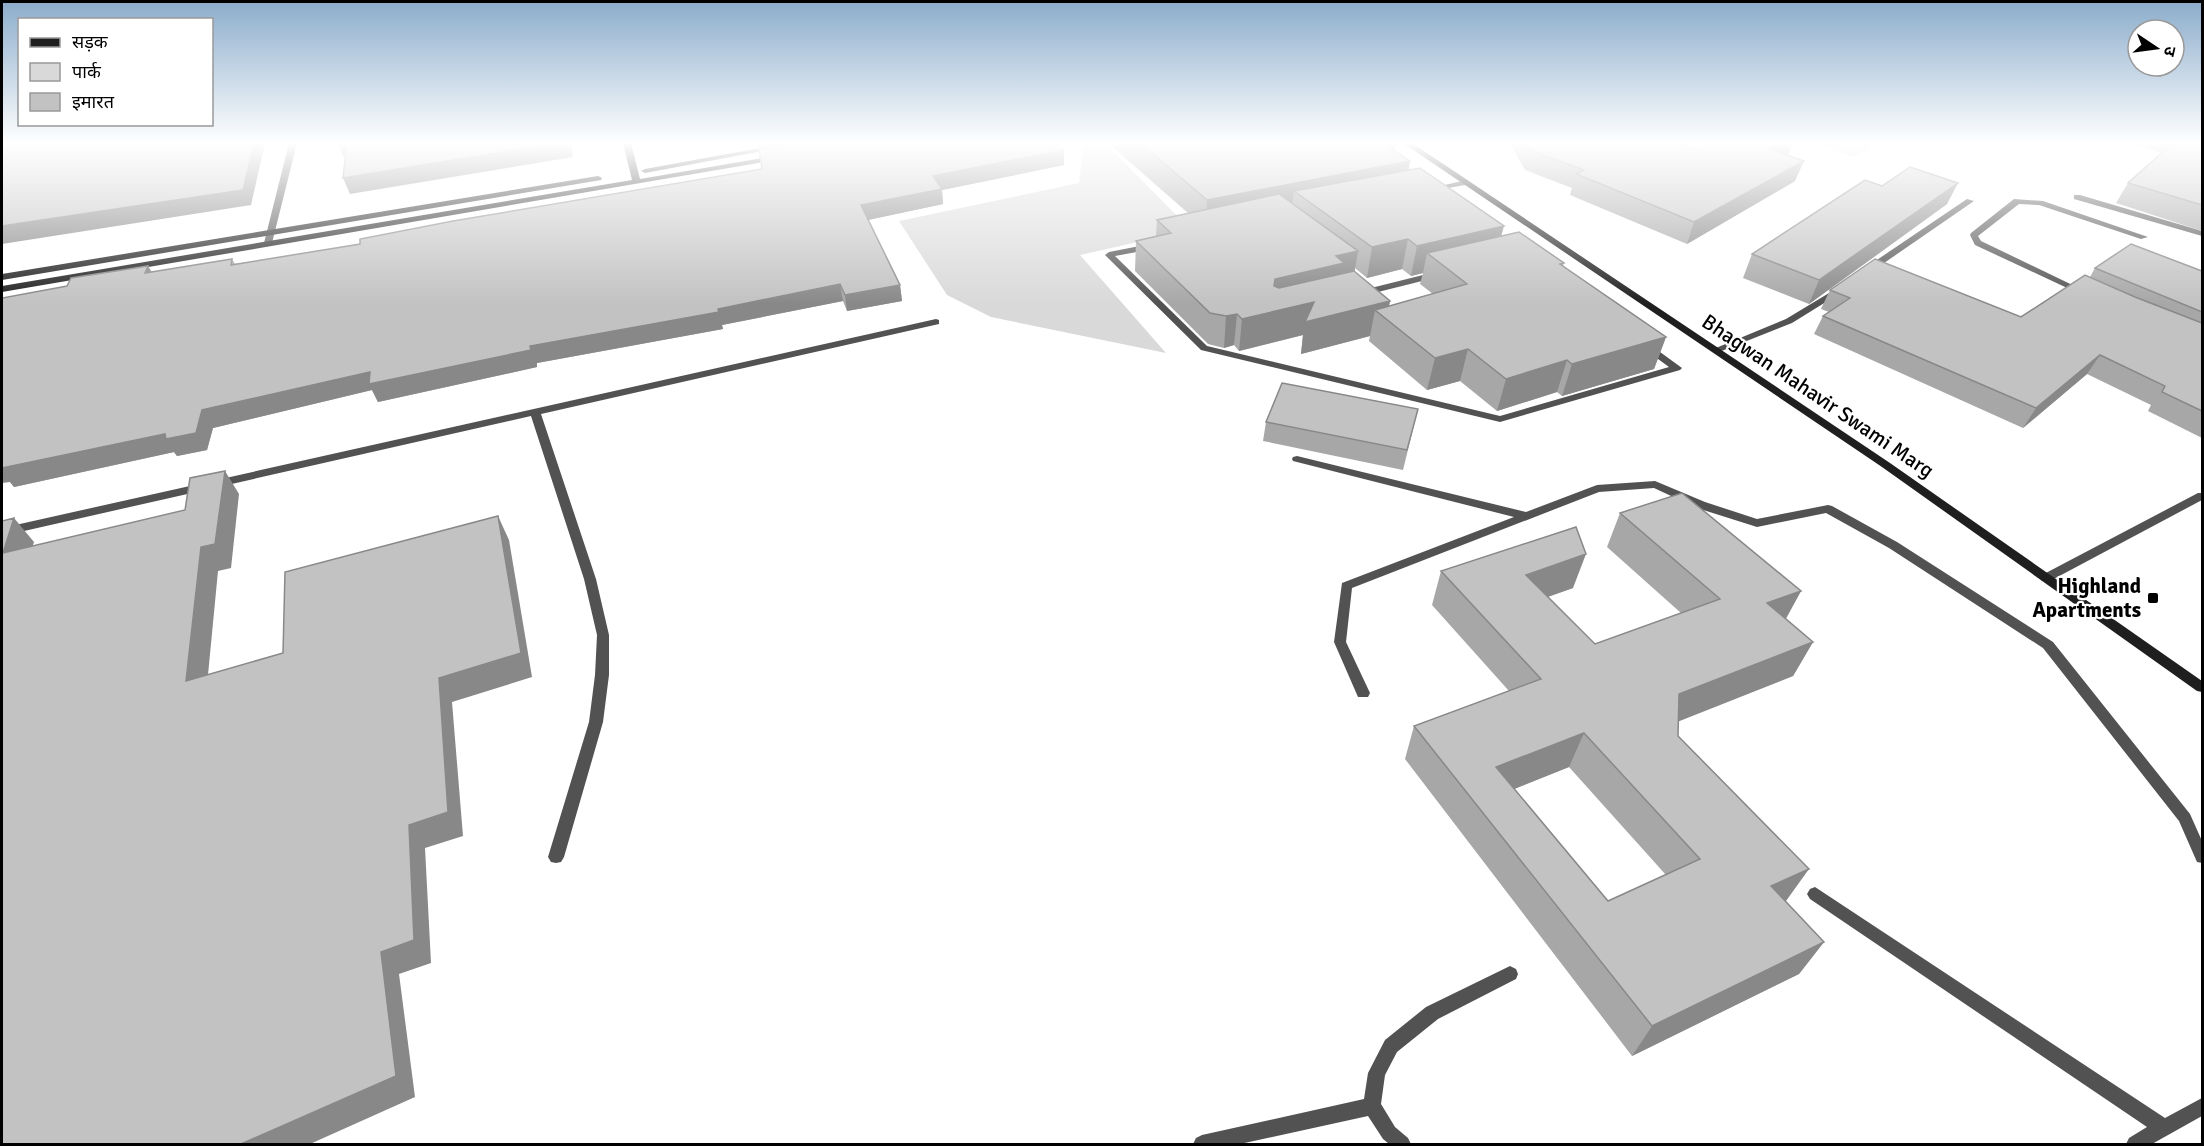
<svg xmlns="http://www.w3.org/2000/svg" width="2204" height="1146" font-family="Signika,'Noto Sans Devanagari',sans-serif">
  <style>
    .green { fill: #d9d9d9 }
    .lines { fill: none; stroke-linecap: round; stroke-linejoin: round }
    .path { stroke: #747474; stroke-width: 2; stroke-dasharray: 1 2; stroke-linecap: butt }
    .lane { fill: #525252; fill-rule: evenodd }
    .street { fill: #525252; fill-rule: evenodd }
    .secondary { fill: #1f1f1f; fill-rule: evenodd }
    .wall { fill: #a7a7a7; fill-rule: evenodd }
    .shaded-wall { fill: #888 }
    .building { fill: #c2c2c2; stroke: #888; stroke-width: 1.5; fill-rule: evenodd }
    .poi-dot { fill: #000; stroke: #fff; stroke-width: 2 }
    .labels { text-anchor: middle; stroke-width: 4.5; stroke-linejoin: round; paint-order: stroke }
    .street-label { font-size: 21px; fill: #000; stroke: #fff }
    .poi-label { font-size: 21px; font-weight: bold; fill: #000; stroke: #fff; text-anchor: end }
  </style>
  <rect width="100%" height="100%" fill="#fff"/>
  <path class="green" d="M 1084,143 L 1105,143 L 1191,230 L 1080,255 L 1166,353 L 991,317 L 947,295 L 899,221 L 1079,183 Z
    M 1813,143 L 1880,143 L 1854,157 Z"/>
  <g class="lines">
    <path class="path" d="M 1836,143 L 1855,143"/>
    <path class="lane" d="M 2074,195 L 2080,195 L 2202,231 L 2202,236 L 2074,199 Z
      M 1967,199 L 1974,201 L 1871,272 L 1865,272 L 1865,268 Z
      M 2014,199 L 2043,201 L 2148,237 L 2141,239 L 2039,205 L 2019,204 L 1978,236 L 1981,241 L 2087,292 L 2086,294 L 2080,294 L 1975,245 L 1970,235 L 1971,233 Z
      M 1839,287 L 1842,288 L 1842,292 L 1792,323 L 1719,352 L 1716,353 L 1711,350 L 1786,319 Z
      M 936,319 L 939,320 L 939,324 L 541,414 L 596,579 L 609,635 L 609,675 L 603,722 L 564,857 L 561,862 L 556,863 L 551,862 L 548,857 L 589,722 L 595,675 L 597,635 L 584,579 L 531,416 L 2,536 L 2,528 Z
      M 1297,456 L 1526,512 L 1597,485 L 1655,481 L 1705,502 L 1757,519 L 1828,505 L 1832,506 L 1897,542 L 2053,642 L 2190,814 L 2202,841 L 2202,863 L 2197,862 L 2179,821 L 2043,648 L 1889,548 L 1826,513 L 1757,527 L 1697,508 L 1654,488 L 1599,492 L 1352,588 L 1346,642 L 1370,693 L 1368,697 L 1358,697 L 1334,642 L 1342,583 L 1514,517 L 1293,461 L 1292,459 L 1293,457 Z
      M 1815,887 L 2165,1118 L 2202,1098 L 2202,1116 L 2152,1144 L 2126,1144 L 2129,1138 L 2147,1127 L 1810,899 L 1807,894 L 1810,889 Z
      M 1510,966 L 1516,969 L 1518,974 L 1516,979 L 1438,1019 L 1397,1052 L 1385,1075 L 1381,1104 L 1395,1127 L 1408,1138 L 1411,1144 L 1389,1144 L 1383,1139 L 1368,1116 L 1240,1144 L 1193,1144 L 1196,1138 L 1202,1135 L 1364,1099 L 1368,1073 L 1385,1040 L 1426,1007 Z"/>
    <path class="street" d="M 289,143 L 297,143 L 272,243 L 268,246 L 264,243 Z
      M 1462,181 L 1466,183 L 1465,185 L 1431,191 L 1427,189 Z
      M 1150,244 L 1154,247 L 1153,249 L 1115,256 L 1207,346 L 1500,416 L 1669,367 L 1643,348 L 1643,344 L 1649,344 L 1682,368 L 1680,370 L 1500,422 L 1201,350 L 1105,255 L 1109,252 Z
      M 1435,272 L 1439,275 L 1438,277 L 1362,296 L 1357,293 L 1359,291 Z
      M 2198,493 L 2202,493 L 2202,500 L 2050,581 L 2042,581 L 2040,578 L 2042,575 Z"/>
    <path class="secondary" d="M 623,143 L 631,143 L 640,179 L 775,156 L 779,158 L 775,160 L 2,292 L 2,286 L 632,180 Z
      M 788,143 L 806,143 L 645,173 L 641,171 L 645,169 Z
      M 1403,143 L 1412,143 L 1890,463 L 2202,681 L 2202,692 L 2197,691 L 1882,467 Z
      M 598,176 L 602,178 L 601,180 L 2,280 L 2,274 Z"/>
  </g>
  <path class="wall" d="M 758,143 L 1057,143 L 1064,165 L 942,190 L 943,204 L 868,220 L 900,285 L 902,301 L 847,311 L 843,301 L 722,325 L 723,329 L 537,363 L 537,367 L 378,402 L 372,390 L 213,428 L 207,450 L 177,456 L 174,452 L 14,487 L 10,482 L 67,286 L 232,259 L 235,264 L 360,244 L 762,169 Z
    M 1108,143 L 1390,143 L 1394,150 L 1410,161 L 1408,171 L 1501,236 L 1564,263 L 1563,266 L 1666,337 L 1654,369 L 1562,396 L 1557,392 L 1497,411 L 1460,381 L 1427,390 L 1369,341 L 1370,336 L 1301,354 L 1303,335 L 1239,351 L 1234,345 L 1224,348 L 1208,344 L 1135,271 L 1136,241 L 1156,236 L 1157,220 L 1188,213 ZM 1355,268 L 1367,278 L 1402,269 L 1411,276 L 1423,273 L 1420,284 L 1433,294 L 1389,306 L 1390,301 L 1354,271 Z
    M 1510,143 L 1677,143 L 1695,149 L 1789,153 L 1786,155 L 1795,181 L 1687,244 L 1570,195 L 1572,188 L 1525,170 Z
    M 2127,143 L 2202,143 L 2202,231 L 2116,203 L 2128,183 L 2162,153 Z
    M 1882,186 L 1947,204 L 1809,304 L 1743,278 L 1752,254 Z
    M 2095,268 L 2202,271 L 2202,438 L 2148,411 L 2151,405 L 2087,374 L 2023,428 L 1814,334 L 1823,316 L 1829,312 L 1821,309 L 1830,290 L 2021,317 L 2090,277 Z
    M 1418,409 L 1403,470 L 1263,441 L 1266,422 Z
    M 1620,513 L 1801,591 L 1786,619 L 1813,642 L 1793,676 L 1678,721 L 1678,736 L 1786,901 L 1785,902 L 1824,942 L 1799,974 L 1632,1056 L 1405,759 L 1414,726 L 1509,691 L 1432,605 L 1441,571 L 1573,588 L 1548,597 L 1595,644 L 1681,613 L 1607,547 ZM 1569,767 L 1666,875 L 1608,901 L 1514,789 Z"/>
  <path class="shaded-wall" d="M 254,143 L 265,143 L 251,205 L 2,244 L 2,226 Z
    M 337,143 L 349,143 L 354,155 L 343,156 Z
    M 558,143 L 571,143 L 573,157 L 350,194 L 343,178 Z
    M 758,143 L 835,143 L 761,156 Z
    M 1779,143 L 1793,143 L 1789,153 L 1761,169 L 1769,149 Z
    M 1395,146 L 1392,165 L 1410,161 L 1405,190 L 1294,191 L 1291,212 L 1206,229 L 1207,200 Z
    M 1064,150 L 1064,165 L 942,190 L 943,204 L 863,221 L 861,205 L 933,176 Z
    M 1804,161 L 1795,181 L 1687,244 L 1694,222 Z
    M 1958,183 L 1947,204 L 1809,304 L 1819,280 Z
    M 1504,226 L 1496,255 L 1427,253 L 1423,273 L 1411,276 L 1417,246 Z
    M 1408,239 L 1402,269 L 1367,278 L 1372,247 Z
    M 1358,251 L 1353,281 L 1314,302 L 1390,301 L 1386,319 L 1375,310 L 1370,336 L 1301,354 L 1303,335 L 1239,351 L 1242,319 L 1275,279 L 1336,256 Z
    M 148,266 L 158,282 L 145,273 Z
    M 840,284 L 843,301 L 722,325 L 723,329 L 537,363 L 537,367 L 378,402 L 372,390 L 213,428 L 207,450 L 177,456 L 174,452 L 14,487 L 10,482 L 2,483 L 2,463 L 165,434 L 202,410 L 370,372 L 530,346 Z
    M 900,285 L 902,301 L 847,311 L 845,295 Z
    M 1237,314 L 1234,345 L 1224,348 L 1226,316 Z
    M 1666,337 L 1654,369 L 1562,396 L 1572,364 Z
    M 1468,349 L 1460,381 L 1427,390 L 1435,358 Z
    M 2100,355 L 2087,374 L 2023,428 L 2036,408 Z
    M 1567,360 L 1557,392 L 1497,411 L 1506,379 Z
    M 225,471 L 239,494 L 231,568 L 218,571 L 205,706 L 186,681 L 201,547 Z
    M 498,516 L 509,540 L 532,677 L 452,702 L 463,836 L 425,848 L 431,963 L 399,974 L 415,1097 L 310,1144 L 241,1144 L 381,952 L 439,678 Z
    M 14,518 L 34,542 L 23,577 L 3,553 Z
    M 1586,554 L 1573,588 L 1515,608 L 1526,575 Z
    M 1801,591 L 1782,625 L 1767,603 Z
    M 1813,642 L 1793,676 L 1662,728 L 1679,694 Z
    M 1584,733 L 1569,767 L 1484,801 L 1496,767 Z
    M 1809,869 L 1786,901 L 1748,919 L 1771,886 Z
    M 1824,942 L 1799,974 L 1632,1056 L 1652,1026 Z"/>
  <path class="building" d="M 2,143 L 254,143 L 243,190 L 2,226 Z
    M 347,143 L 558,143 L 343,178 Z
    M 788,143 L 1057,143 L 1064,150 L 933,176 L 942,189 L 861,205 L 900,285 L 845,295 L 840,284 L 718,309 L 719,312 L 530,346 L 531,350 L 369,384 L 370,372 L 202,410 L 196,433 L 166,439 L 165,434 L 2,468 L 2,298 L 67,286 L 71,278 L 148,266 L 145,273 L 232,259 L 231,265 L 360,244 L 360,239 L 453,221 L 762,169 L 759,149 Z
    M 1140,143 L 1390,143 L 1395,146 L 1389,147 L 1410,161 L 1207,200 Z
    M 1526,143 L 1677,143 L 1695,149 L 1707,143 L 1779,143 L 1769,149 L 1804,161 L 1694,222 L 1576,174 L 1584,170 L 1530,150 Z
    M 2173,143 L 2202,143 L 2202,205 L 2128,183 Z
    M 1910,167 L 1958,183 L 1819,280 L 1752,254 L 1865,180 L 1882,186 Z
    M 1420,168 L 1504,226 L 1417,246 L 1408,239 L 1372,247 L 1294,191 Z
    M 1279,194 L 1358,251 L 1336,256 L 1344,263 L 1275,279 L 1274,286 L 1279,288 L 1354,271 L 1390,301 L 1305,322 L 1314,302 L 1242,319 L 1237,314 L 1226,316 L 1210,313 L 1136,241 L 1171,233 L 1157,220 Z
    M 1519,232 L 1564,263 L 1560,264 L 1666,337 L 1572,364 L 1567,360 L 1506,379 L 1468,349 L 1435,358 L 1375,310 L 1467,284 L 1427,253 Z
    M 2131,244 L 2202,271 L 2202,312 L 2095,268 Z
    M 1875,259 L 2021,317 L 2085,275 L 2135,297 L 2202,323 L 2202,411 L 2162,392 L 2165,386 L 2100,355 L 2036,408 L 1823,316 L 1850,298 L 1830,290 Z
    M 1282,383 L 1418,409 L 1407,450 L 1266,422 Z
    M 225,471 L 215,544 L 201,547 L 186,681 L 283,653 L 285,572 L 498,516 L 521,653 L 439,678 L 448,812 L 409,825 L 414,940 L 381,952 L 396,1076 L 241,1144 L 2,1144 L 2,521 L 14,518 L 3,553 L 185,510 L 190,478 Z
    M 1682,493 L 1801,591 L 1767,603 L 1813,642 L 1679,694 L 1678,736 L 1809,869 L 1771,886 L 1824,942 L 1652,1026 L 1414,726 L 1541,679 L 1441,571 L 1576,527 L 1586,554 L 1526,575 L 1595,644 L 1720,599 L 1620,513 ZM 1584,733 L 1700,859 L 1608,901 L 1496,767 Z"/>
  <linearGradient id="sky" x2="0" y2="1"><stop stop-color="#8baccb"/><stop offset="0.47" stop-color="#fff"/><stop offset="1" stop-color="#fff" stop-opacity="0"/></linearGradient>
  <rect width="2204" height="304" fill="url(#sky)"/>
  <rect class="poi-dot" x="2147" y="592" width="12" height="12" rx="3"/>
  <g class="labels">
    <g class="street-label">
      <text transform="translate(1818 396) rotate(34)" y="7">Bhagwan Mahavir Swami Marg</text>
    </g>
    <g class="poi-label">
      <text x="2141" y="593">Highland<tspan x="2141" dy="24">Apartments</tspan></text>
    </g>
  </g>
  <rect width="2204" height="1146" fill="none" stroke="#000000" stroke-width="6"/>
  <rect x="18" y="18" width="195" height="108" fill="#ffffff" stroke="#999999" stroke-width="1.5"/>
  <rect x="30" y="38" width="30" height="9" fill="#1f1f1f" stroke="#999999" stroke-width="1.5"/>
  <text x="72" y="48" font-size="18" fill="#000000">सड़क</text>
  <rect x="30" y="63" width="30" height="18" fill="#d9d9d9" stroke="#999999" stroke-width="1.5"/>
  <text x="72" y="78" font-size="18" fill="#000000">पार्क</text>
  <rect x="30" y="93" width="30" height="18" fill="#c2c2c2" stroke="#999999" stroke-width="1.5"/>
  <text x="72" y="108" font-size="18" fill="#000000">इमारत</text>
  <g transform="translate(2156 48) rotate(103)"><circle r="28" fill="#ffffff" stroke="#999999" stroke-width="1.5"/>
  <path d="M0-4.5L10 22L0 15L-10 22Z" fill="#000000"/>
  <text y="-9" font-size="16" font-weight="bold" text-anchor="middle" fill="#000000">उ</text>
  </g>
</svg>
